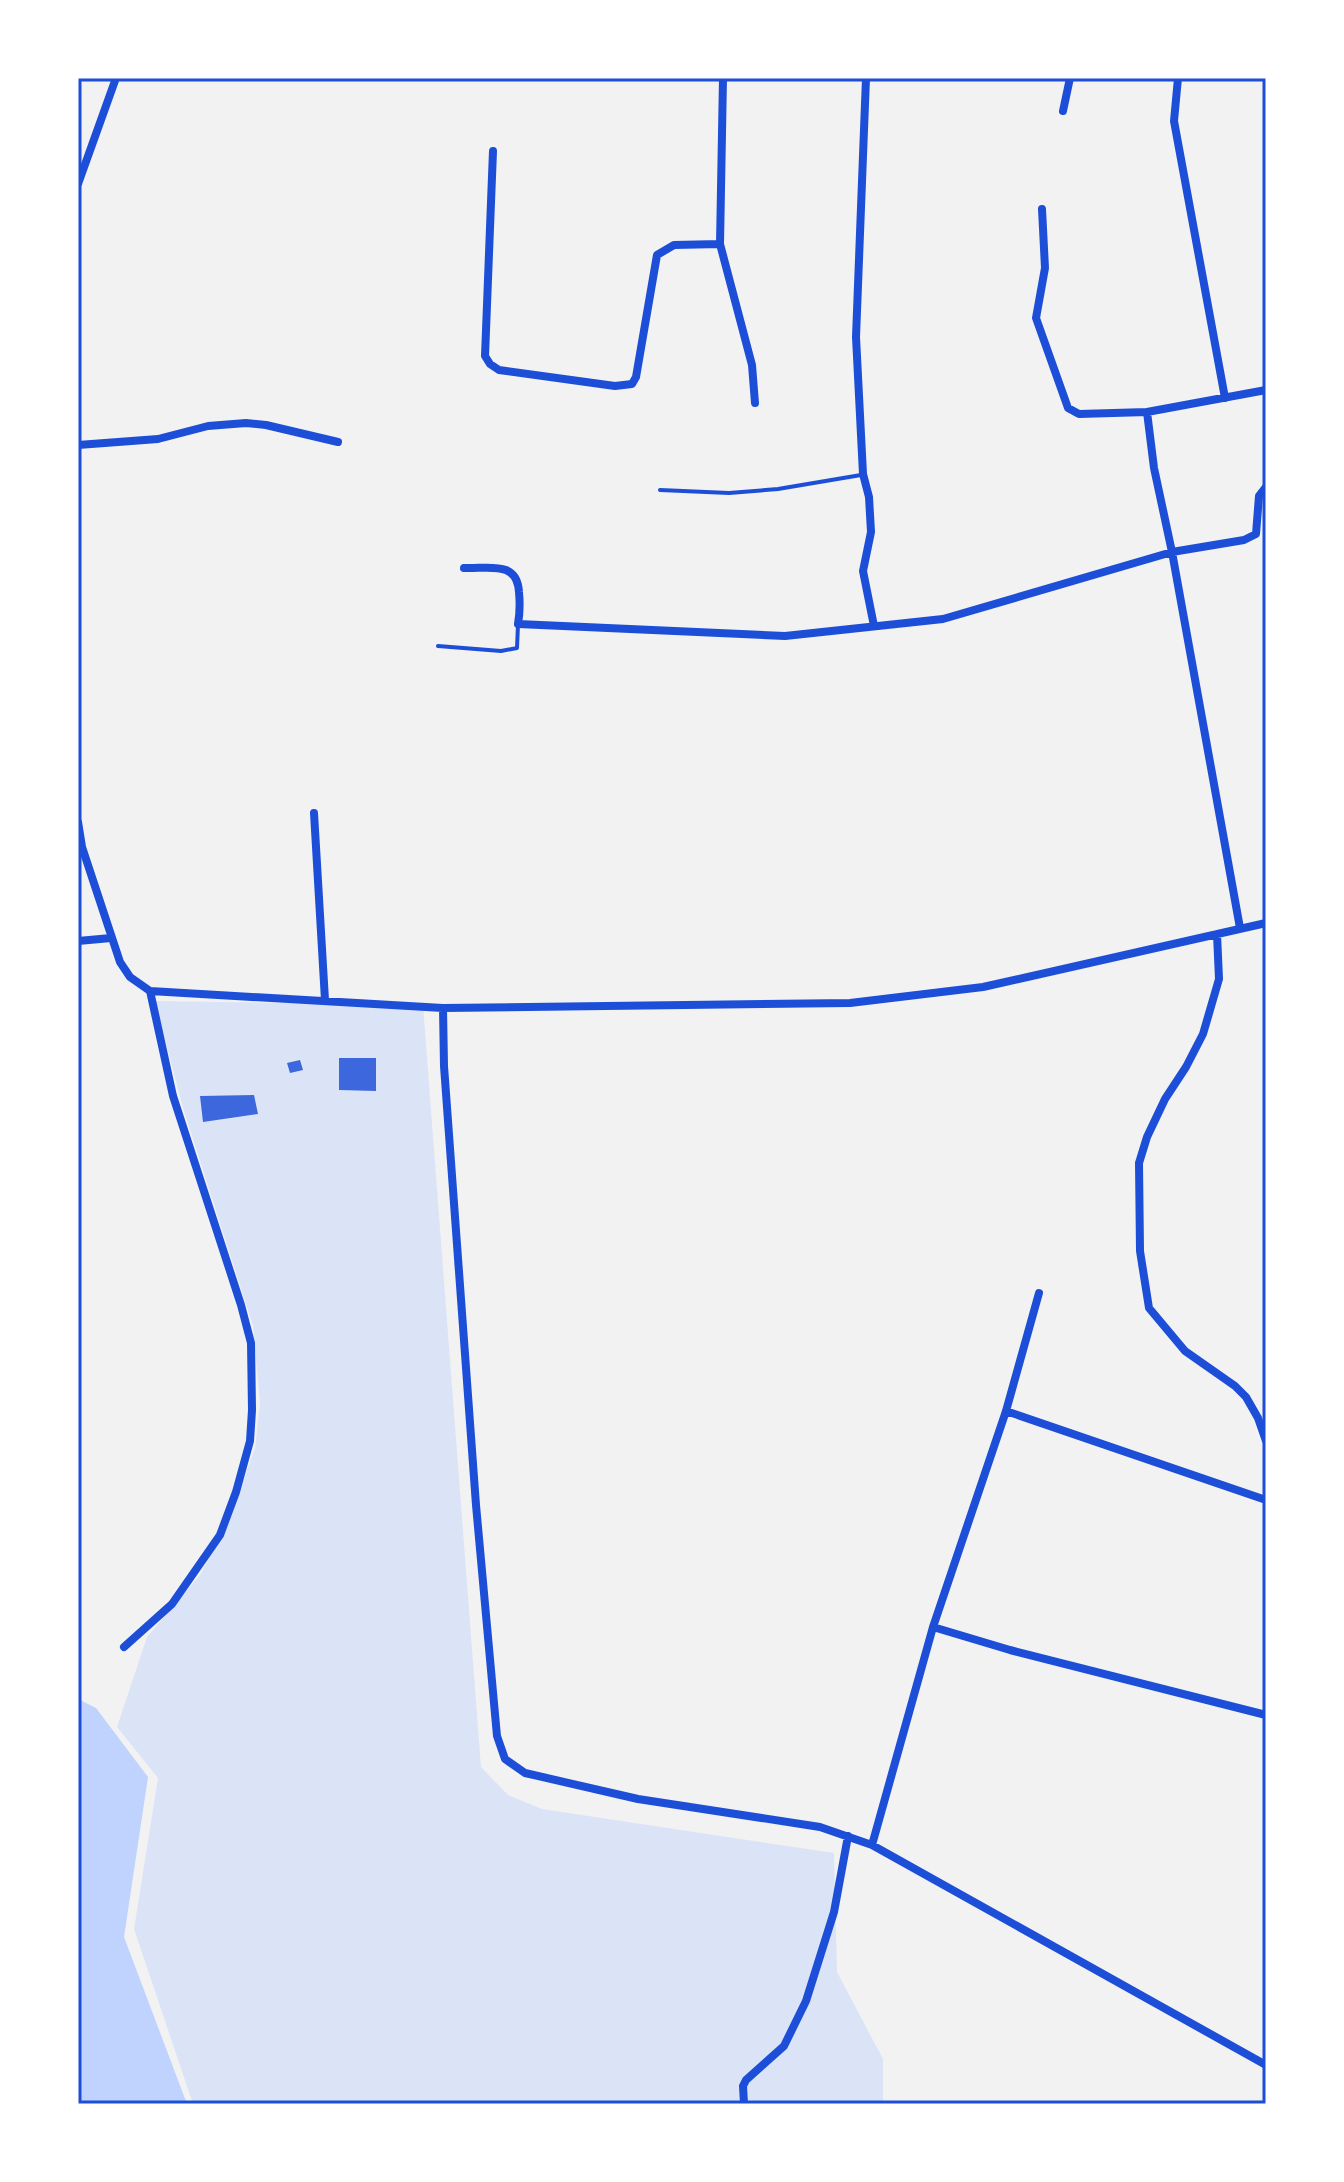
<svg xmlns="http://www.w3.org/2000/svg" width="1344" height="2182" font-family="'Libre Baskerville',serif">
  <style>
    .green { fill: #dbe4f7 }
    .water { fill: #bfd3fe }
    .building { fill: #3d67dc }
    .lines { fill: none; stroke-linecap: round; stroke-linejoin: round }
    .service { stroke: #1d4ed8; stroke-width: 4 }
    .minor { stroke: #1d4ed8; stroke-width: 8 }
    .neatline { fill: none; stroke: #1d4ed8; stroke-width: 3 }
  </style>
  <rect width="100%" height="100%" fill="#f2f2f2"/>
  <path class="green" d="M 155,1001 L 423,1005 L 481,1767 L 508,1795 L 542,1809 L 834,1853 L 837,1972 L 883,2059 L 883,2104 L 193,2104 L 134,1929 L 158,1778 L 117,1727 L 147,1637 L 200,1575 L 231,1515 L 255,1448 L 260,1403 L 253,1326 L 183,1108 Z"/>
  <path class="water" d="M 78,1699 L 96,1708 L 148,1777 L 124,1937 L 187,2104 L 78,2104 Z"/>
  <path class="building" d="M 339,1058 L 376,1058 L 376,1091 L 339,1090 Z
    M 300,1060 L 303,1070 L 290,1073 L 287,1063 Z
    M 254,1095 L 258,1114 L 203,1122 L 200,1096 Z"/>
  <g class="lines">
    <path class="service" d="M 660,490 L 729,493 L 778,489 L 861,475
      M 438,646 L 501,651 L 517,648 L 518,624"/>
    <path class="minor" d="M 723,78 L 720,244 L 752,365 L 755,403
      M 866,78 L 856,337 L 863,474 L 869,497 L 871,532 L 863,571 L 874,626
      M 1178,78 L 1174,121 L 1225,398
      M 1063,111 L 1070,78
      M 493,151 L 485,356 L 490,364 L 499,370 L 615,386 L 632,384 L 636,377 L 657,255 L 674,245 L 720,244
      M 78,184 L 116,78
      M 1042,209 L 1045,268 L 1036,318 L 1068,408 L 1079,414 L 1147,412 L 1154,468 L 1172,552 L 1240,928
      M 1147,412 L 1266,390
      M 78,445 L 158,439 L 208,426 L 246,423 L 266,425 L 338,442
      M 464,568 C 489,569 517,560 519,592 C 520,603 520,613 518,624 L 785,636 L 943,619 L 1172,552 L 1244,540 L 1256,534 L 1259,496 L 1266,487
      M 314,813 L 325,1000
      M 78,822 L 82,847 L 120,962 L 130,977 L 150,991 L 443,1008 L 850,1003 L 983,987 L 1266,923
      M 1217,934 L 1219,979 L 1203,1034 L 1186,1067 L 1165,1099 L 1147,1137 L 1139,1163 L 1140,1251 L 1149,1308 L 1185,1351 L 1235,1386 L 1246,1397 L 1258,1418 L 1266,1441
      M 78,941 L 111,938
      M 443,1008 L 444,1066 L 476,1505 L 497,1736 L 505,1759 L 525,1773 L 638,1799 L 820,1827 L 872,1845 L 1266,2065
      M 1006,1411 L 1266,1500
      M 933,1627 L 1010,1650 L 1266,1715
      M 124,1647 L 172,1604 L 220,1535 L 236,1492 L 250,1441 L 252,1410 L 251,1343 L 241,1305 L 173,1096 L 150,991
      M 872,1845 L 933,1627 L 1006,1411 L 1039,1293
      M 744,2104 L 743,2086 L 746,2080 L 784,2046 L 806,2001 L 834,1912 L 848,1836"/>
  </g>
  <rect width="1344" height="2182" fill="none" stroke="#ffffff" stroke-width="160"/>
  <rect x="80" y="80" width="1184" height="2022" class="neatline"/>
</svg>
